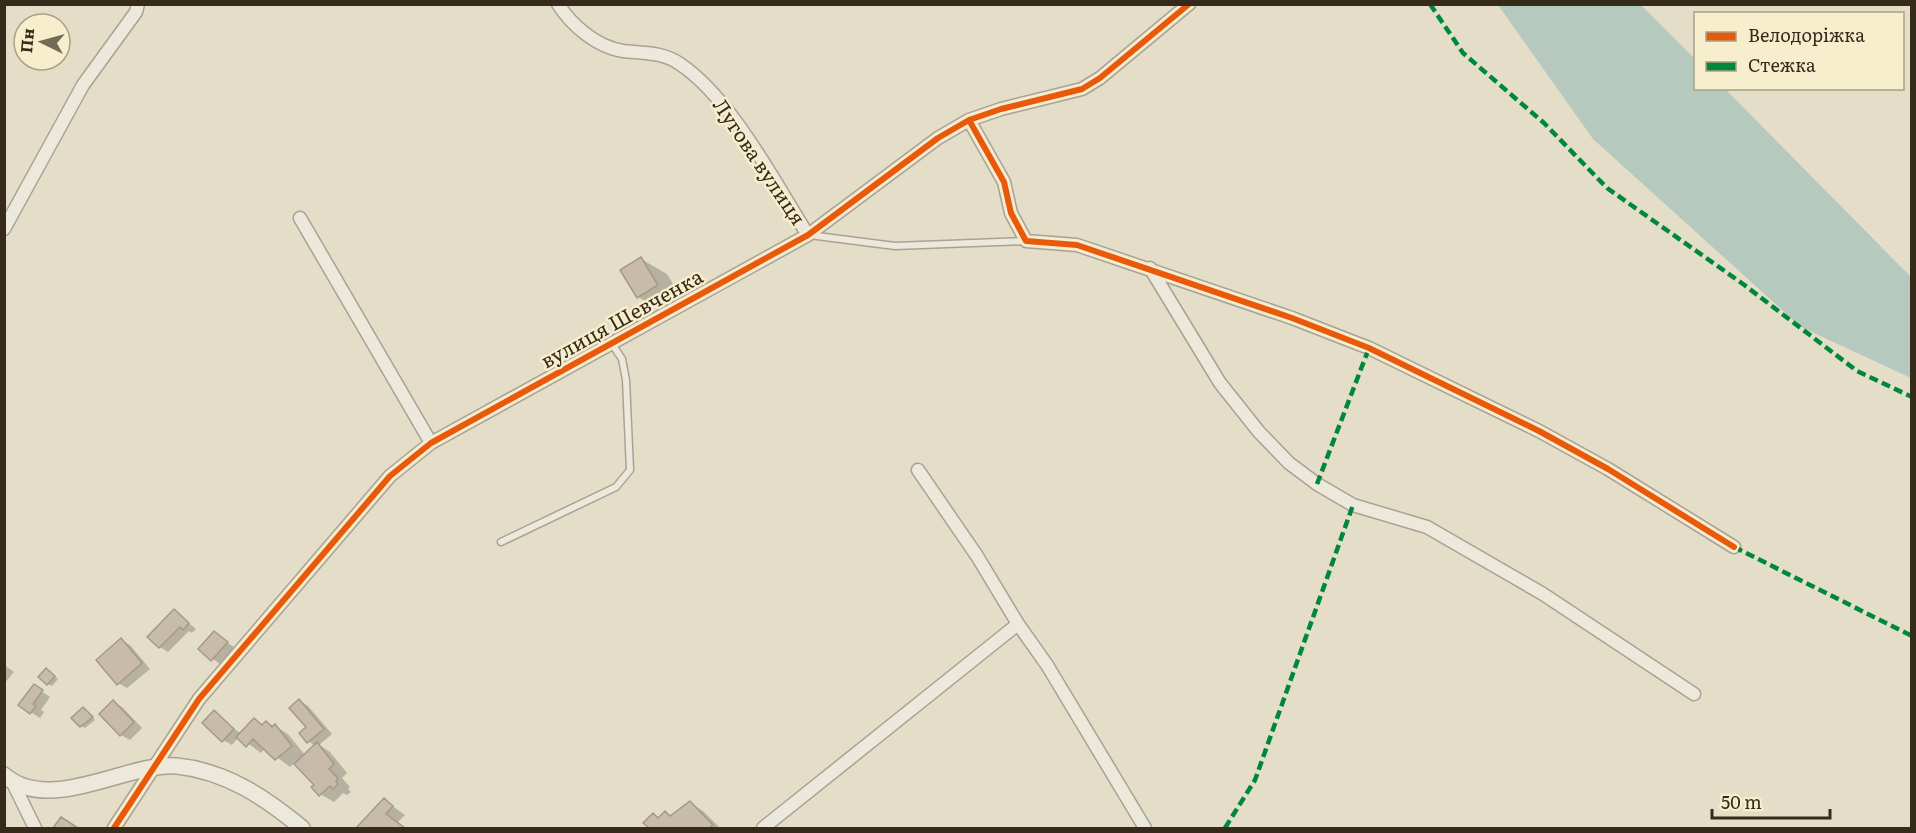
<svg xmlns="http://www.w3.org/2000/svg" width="1916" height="833" font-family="Literata,serif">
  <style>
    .water { fill: #b5c9be }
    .shadow { fill: #0003 }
    .building { fill: #c8bca9; stroke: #a49988; stroke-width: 1.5 }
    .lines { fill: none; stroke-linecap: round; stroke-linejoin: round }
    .service-casing { stroke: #a9a292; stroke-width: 9 }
    .minor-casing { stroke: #a9a292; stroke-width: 15 }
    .tertiary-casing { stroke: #a9a292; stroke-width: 18 }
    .service { stroke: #ece8db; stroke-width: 6 }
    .minor { stroke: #ece8db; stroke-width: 12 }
    .tertiary { stroke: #ece8db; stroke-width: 15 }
    .quiet { stroke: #00873e; stroke-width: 4.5; stroke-dasharray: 9 4.5; stroke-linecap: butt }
    .cycleway-casing { stroke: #f6eecd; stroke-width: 10 }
    .cycleway { stroke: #e8590c; stroke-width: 6 }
    .labels { text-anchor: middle; stroke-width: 5; stroke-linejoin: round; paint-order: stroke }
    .street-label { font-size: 20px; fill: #362b1b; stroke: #f6eecd }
  </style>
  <rect width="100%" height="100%" fill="#e4dec8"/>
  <path class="water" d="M 1498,5 L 1641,5 L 1695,59 L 1696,88 L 1725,89 L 1911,277 L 1911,378 L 1801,327 L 1593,139 Z"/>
  <path class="shadow" d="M 641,259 L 667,274 L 683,301 L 665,312 L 638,297 Z
    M 174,611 L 196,629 L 192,633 L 189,631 L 168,652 L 160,647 Z
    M 214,633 L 235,648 L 221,665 L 200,649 Z
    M 121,640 L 130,645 L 150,669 L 127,688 L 118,683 Z
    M 4,665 L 14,672 L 4,684 Z
    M 50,672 L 58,679 L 52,686 L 48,684 Z
    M 34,686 L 50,697 L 41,710 L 44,712 L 40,718 L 20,705 Z
    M 300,701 L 308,706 L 332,734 L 319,745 L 330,752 L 347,773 L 342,778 L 350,787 L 348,789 L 351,792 L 347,795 L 343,793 L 334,802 L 320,794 L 316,785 L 295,762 L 290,767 L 265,748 L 261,753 L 239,737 L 232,745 L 223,740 L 214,712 L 241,734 L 254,720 L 264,725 L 267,723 L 275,726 L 288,734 L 305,755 L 315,746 L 308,741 L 308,727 Z
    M 113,702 L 122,707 L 142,728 L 130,740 L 121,735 Z
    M 87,711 L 95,720 L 85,728 L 81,726 Z
    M 384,800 L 405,815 L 398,822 L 406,828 L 358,828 Z
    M 690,803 L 703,811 L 720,828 L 651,828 L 645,823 L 654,815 L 660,818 L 665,813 L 672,817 Z"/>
  <path class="building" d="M 641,257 L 658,285 L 637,298 L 620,270 Z
    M 174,609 L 189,623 L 183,630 L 180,627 L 159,648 L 147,637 Z
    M 214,631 L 228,642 L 211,661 L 198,649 Z
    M 121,638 L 142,663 L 117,685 L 96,660 Z
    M 46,668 L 55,676 L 47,685 L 38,677 Z
    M 34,684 L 43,690 L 33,704 L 36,706 L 30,714 L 18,705 Z
    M 299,699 L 324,729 L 307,743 L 299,733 L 306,727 L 289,708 Z
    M 113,700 L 134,722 L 120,736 L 99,714 Z
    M 83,707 L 93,717 L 80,727 L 71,718 Z
    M 214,710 L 234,729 L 222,742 L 202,723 Z
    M 254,718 L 262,725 L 266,721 L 272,727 L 275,724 L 292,746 L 275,760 L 253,739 L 246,747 L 236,737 Z
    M 317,742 L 334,764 L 329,769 L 338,778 L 336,781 L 338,784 L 333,789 L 330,786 L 319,796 L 311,787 L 314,785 L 294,764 Z
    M 384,798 L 393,806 L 386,814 L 405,828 L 356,828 Z
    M 690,801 L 713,825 L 709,828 L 649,828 L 643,823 L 653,813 L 658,818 L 665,811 L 670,816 Z
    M 61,817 L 78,828 L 53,828 Z"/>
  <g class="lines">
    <g class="service-casing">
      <path id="service" d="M 809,235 L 895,246 L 1026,241
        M 501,542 L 616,487 L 630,470 L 626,380 L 622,359 L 612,344"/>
    </g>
    <g class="minor-casing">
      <path id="minor" d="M 558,4 C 572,26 597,47 623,51 C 643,53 663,52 680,64 C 731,98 775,183 808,235
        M 969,120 L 1004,182 L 1011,213 L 1026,241 L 1077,245 L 1292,318 L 1369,348 L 1539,431 L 1608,469 L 1734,547
        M 300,218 L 431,443
        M 4,229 L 83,85 L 136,12 L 138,4
        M 1150,268 L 1220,383 L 1259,432 L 1289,463 L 1317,484 L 1353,505 L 1427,527 L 1543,594 L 1694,694
        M 1018,624 L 1047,665 L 1145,828
        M 13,783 L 35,828
        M 114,828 L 199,699 L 390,476 L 431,443 L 808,235 L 938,138 L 969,120 L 1001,109 L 1082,89 L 1100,78 L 1189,4
        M 763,828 L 1018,624 L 977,556 L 918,470"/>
    </g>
    <g class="tertiary-casing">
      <path id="tertiary" d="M 4,775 C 50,815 127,762 177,766 C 226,771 266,798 302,828"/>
    </g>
    <use href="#service" class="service"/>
    <use href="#minor" class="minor"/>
    <use href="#tertiary" class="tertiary"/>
    <path class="quiet" d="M 1430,4 L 1463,53 L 1544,123 L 1607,188 L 1743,284 L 1857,371 L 1912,397
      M 1317,484 L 1369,348
      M 1734,547 L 1912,636
      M 1225,828 L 1255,780 L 1353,505"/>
    <g class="cycleway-casing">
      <path id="cycleway" d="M 969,120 L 1004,182 L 1011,213 L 1026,241 L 1077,245 L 1292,318 L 1369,348 L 1539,431 L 1608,469 L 1734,547
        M 114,828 L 199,699 L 390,476 L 431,443 L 808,235 L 938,138 L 969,120 L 1001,109 L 1082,89 L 1100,78 L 1189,4"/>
    </g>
    <use href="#cycleway" class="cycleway"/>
  </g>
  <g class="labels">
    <g class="street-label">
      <text transform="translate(759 162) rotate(56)" y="7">Лугова вулиця</text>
      <text transform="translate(622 319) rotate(-29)" y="7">вулиця Шевченка</text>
    </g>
  </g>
  <rect width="1916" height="833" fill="none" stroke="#362b1b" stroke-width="12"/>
  <rect x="1694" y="12" width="210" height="78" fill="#f6eecd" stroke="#a9a086" stroke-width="1.5"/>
  <rect x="1706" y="32" width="30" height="9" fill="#e8590c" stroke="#a9a086" stroke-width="1.5"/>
  <text x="1748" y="42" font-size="18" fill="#362b1b">Велодоріжка</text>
  <rect x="1706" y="62" width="30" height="9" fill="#00873e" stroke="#a9a086" stroke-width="1.5"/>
  <text x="1748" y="72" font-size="18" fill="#362b1b">Стежка</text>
  <g transform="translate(42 42) rotate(275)"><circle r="28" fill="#f6eecd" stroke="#a9a086" stroke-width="1.5"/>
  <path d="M0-4.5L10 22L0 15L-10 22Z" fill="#736a58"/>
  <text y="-9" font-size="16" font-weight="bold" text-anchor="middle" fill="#362b1b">Пн</text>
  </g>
  <path d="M1712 809v9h118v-9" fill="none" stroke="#362b1b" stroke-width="3"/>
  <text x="1721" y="809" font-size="18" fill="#362b1b" stroke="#f6eecd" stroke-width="4.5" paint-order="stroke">50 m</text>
</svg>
